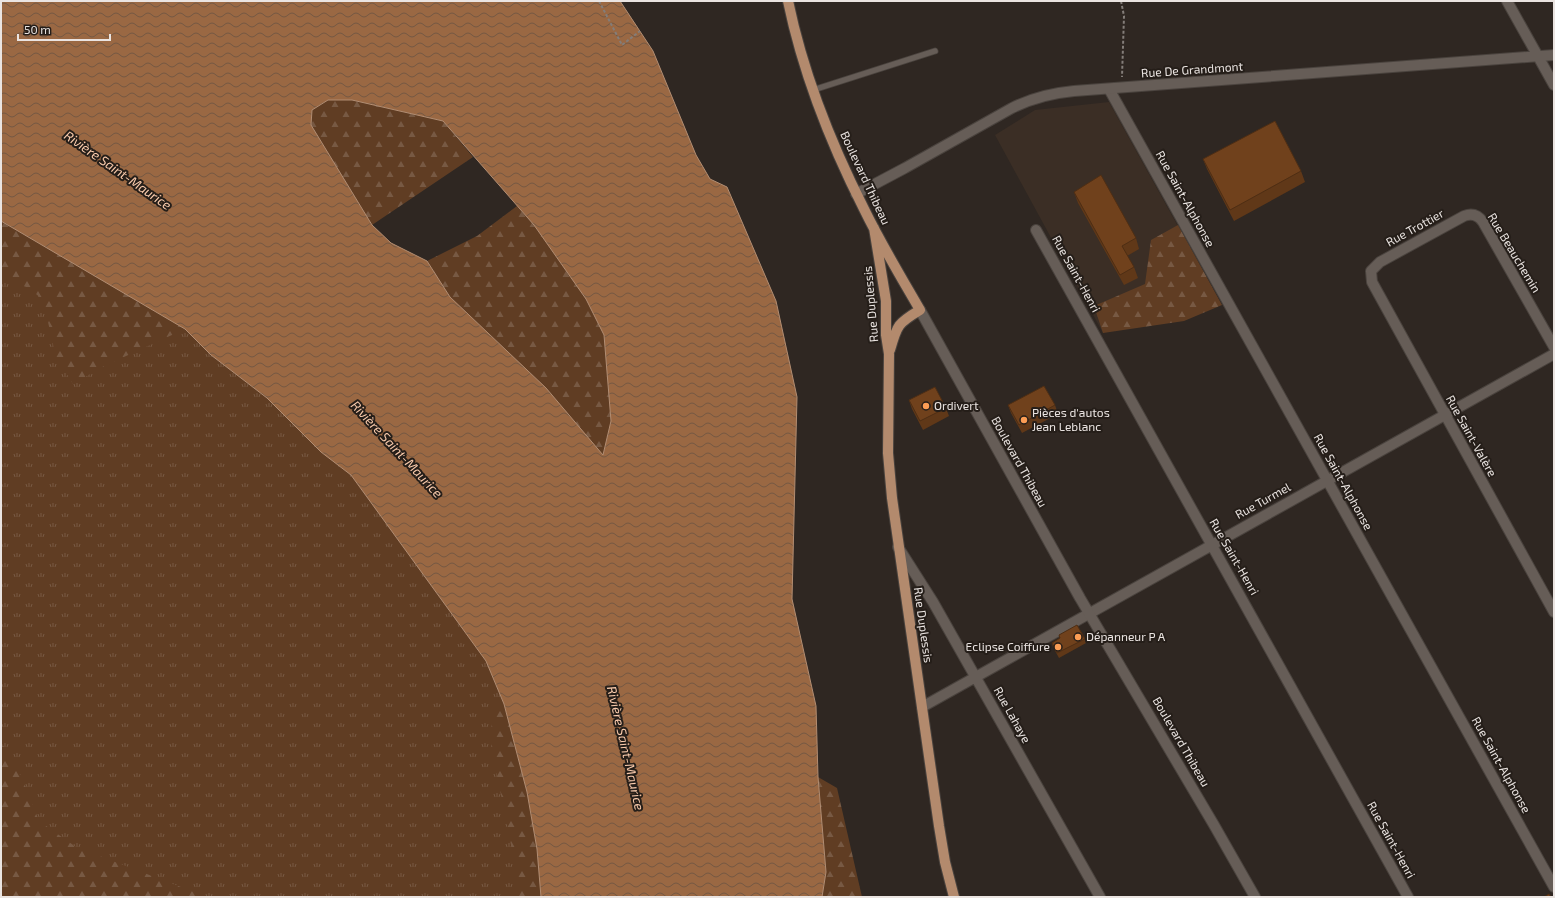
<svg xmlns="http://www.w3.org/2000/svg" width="1555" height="898" font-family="'Exo 2',sans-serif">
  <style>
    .built { fill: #3b2e25 }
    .grass { fill: url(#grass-tufts) }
    .forest { fill: url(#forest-firs) }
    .water { fill: url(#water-waves); stroke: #b28d72; fill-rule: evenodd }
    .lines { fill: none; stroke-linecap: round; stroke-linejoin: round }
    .lane-casing { stroke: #4a433e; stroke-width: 7 }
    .street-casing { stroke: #4a433e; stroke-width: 12 }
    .secondary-casing { stroke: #4a433e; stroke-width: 12 }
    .primary-casing { stroke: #4a433e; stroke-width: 12 }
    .path { stroke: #847d79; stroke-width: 2; stroke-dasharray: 3 2; stroke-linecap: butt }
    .lane { stroke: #665d57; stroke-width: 5.5 }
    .street { stroke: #665d57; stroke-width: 10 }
    .secondary { stroke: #665d57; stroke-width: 10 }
    .primary { stroke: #b38a6d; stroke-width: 10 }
    .wall { fill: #603818 }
    .building { fill: #70411c; stroke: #4e2e14 }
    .poi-dot { fill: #fc9d54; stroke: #251e19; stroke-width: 1.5 }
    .labels { text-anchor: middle; stroke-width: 4; stroke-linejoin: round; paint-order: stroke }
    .street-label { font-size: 12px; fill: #eae4e1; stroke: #251e19 }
    .poi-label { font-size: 12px; fill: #eae4e1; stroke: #251e19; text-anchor: start }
    .water-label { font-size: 13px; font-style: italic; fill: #facbac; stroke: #251e19 }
  </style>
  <defs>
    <pattern id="grass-tufts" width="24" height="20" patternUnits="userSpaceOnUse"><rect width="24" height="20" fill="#603d23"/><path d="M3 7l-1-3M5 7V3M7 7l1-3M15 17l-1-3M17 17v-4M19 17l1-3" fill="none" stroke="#775943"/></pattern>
    <pattern id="forest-firs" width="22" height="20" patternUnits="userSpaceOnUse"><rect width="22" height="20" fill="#603d23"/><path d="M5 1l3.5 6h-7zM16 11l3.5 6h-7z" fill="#775943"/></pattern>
    <pattern id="water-waves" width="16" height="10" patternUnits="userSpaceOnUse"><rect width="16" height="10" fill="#9a6843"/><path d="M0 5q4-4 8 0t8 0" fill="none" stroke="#745843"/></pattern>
  </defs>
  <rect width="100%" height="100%" fill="#2f2722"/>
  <path class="built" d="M 1109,102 L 1209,282 L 1103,333 L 995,135 L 1035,110 Z"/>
  <path class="grass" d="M 1,221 L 185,329 L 211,355 L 267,398 L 321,452 L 351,475 L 486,661 L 504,704 L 541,897 L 1,897 Z"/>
  <path class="forest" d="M 328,100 L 352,100 L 443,121 L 473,157 L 372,225 L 311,125 L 312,110 Z
    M 517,206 L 534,225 L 586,299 L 604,335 L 611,421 L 603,456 L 546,388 L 450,297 L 427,261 L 477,236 Z
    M 1,221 L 185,329 L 102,367 L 73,384 L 56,357 L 43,300 L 29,288 L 1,278 Z
    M 1178,225 L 1222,305 L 1184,321 L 1103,333 L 1094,306 L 1145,284 L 1151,240 Z
    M 504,704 L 527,792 L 537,849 L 541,897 L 515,897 L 517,875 L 491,745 L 492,709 Z
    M 1,742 L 23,780 L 39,821 L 76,847 L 207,897 L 1,897 Z
    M 818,777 L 837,788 L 862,897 L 822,897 L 826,872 Z"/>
  <path class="water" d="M 1,1 L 620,1 L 653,51 L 696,155 L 710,179 L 727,187 L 776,301 L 797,397 L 792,599 L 816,706 L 818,777 L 826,872 L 822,897 L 541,897 L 537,849 L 527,792 L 504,704 L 486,661 L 351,475 L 321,452 L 267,398 L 211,355 L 185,329 L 1,221 ZM 328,100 L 352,100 L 443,121 L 534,225 L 586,299 L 604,335 L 611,421 L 603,455 L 546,388 L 450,297 L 427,261 L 391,243 L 372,225 L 311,125 L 312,110 Z"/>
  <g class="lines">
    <g class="lane-casing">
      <path id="lane" d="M 813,90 L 935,51"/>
    </g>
    <g class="street-casing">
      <path id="street" d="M 1109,89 L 1554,887
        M 1036,230 L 1408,897
        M 1554,347 L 1483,222 C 1478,215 1472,213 1464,216 L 1380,262 L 1371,271 L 1372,282 L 1554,612
        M 898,547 L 933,602 L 1100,897
        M 922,707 L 1554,354"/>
    </g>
    <g class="secondary-casing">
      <path id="secondary" d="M 1507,1 L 1554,85
        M 856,194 L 905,168 L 1012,108 C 1032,98 1052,93 1074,91 L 1554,55
        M 920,310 L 1080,598 L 1214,825 L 1255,897"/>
    </g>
    <g class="primary-casing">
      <path id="primary" d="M 788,1 C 803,73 831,144 864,209 C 881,244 901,277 920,310 C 898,323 897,325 890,350
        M 874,228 L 886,301 L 886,335 L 889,354 L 888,453 L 892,498 L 939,826 L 945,862 L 954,897"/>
    </g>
    <path class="path" d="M 599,1 L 622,45 L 640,31
      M 1121,1 L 1124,16 L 1122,77"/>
    <use href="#lane" class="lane"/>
    <use href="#street" class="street"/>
    <use href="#secondary" class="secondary"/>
    <use href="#primary" class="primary"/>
  </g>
  <path class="wall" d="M 1203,159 L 1301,171 L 1305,182 L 1234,221 L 1207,169 Z
    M 1074,192 L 1136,238 L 1139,249 L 1127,256 L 1134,267 L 1138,278 L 1124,285 L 1078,203 Z
    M 909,400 L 946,408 L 949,416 L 923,430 L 912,409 Z
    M 1008,405 L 1055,405 L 1058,414 L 1022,433 L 1011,413 Z
    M 1085,639 L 1086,643 L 1059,658 L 1053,647 L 1052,643 Z"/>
  <path class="building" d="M 1275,121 L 1301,171 L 1230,210 L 1203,159 Z
    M 1101,175 L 1136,238 L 1122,246 L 1134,267 L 1120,275 L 1074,192 Z
    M 1044,386 L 1055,405 L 1019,425 L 1008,405 Z
    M 935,387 L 946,408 L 920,421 L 909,400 Z
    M 1077,625 L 1085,639 L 1057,653 L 1052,643 L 1060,638 L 1059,635 Z
    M 1549,894 L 1551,897 L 1544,897 Z"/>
  <g class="poi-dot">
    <circle cx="926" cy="406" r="4"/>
    <circle cx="1024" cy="420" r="4"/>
    <circle cx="1078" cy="637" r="4"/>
    <circle cx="1058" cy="647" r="4"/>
  </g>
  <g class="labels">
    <g class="street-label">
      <text transform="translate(1192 70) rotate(-4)" y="4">Rue De Grandmont</text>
      <text transform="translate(865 178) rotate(65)" y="4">Boulevard Thibeau</text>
      <text transform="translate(1185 199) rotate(61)" y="4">Rue Saint-Alphonse</text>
      <text transform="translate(1415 228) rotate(-29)" y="4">Rue Trottier</text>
      <text transform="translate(1514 253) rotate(59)" y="4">Rue Beauchemin</text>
      <text transform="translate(1076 274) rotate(61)" y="4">Rue Saint-Henri</text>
      <text transform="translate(871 304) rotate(-95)" y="4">Rue Duplessis</text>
      <text transform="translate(1471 436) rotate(61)" y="4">Rue Saint-Valère</text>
      <text transform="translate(1019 462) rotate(61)" y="4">Boulevard Thibeau</text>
      <text transform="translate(1343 482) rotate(61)" y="4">Rue Saint-Alphonse</text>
      <text transform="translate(1263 501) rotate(-29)" y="4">Rue Turmel</text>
      <text transform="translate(1234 557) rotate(60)" y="4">Rue Saint-Henri</text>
      <text transform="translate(923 625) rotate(82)" y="4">Rue Duplessis</text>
      <text transform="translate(1012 715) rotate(61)" y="4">Rue Lahaye</text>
      <text transform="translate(1181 742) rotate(60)" y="4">Boulevard Thibeau</text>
      <text transform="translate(1501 765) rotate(61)" y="4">Rue Saint-Alphonse</text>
      <text transform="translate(1391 840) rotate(61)" y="4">Rue Saint-Henri</text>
    </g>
    <g class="poi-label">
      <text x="934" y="410">Ordivert</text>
      <text x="1032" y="417">Pièces d'autos<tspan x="1032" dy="14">Jean Leblanc</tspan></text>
      <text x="1086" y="641">Dépanneur P A</text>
      <text x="1050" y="651" text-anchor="end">Eclipse Coiffure</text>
    </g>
    <g class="water-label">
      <text transform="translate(118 170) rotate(35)" y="5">Rivière Saint-Maurice</text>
      <text transform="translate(397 449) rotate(47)" y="5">Rivière Saint-Maurice</text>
      <text transform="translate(626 748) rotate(77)" y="5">Rivière Saint-Maurice</text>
    </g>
  </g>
  <rect width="1555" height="898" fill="none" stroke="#eae4e1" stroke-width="4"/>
  <path d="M18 34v6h92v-6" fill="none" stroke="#eae4e1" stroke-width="2"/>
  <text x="24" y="34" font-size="12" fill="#eae4e1" stroke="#251e19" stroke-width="3" paint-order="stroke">50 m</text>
</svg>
